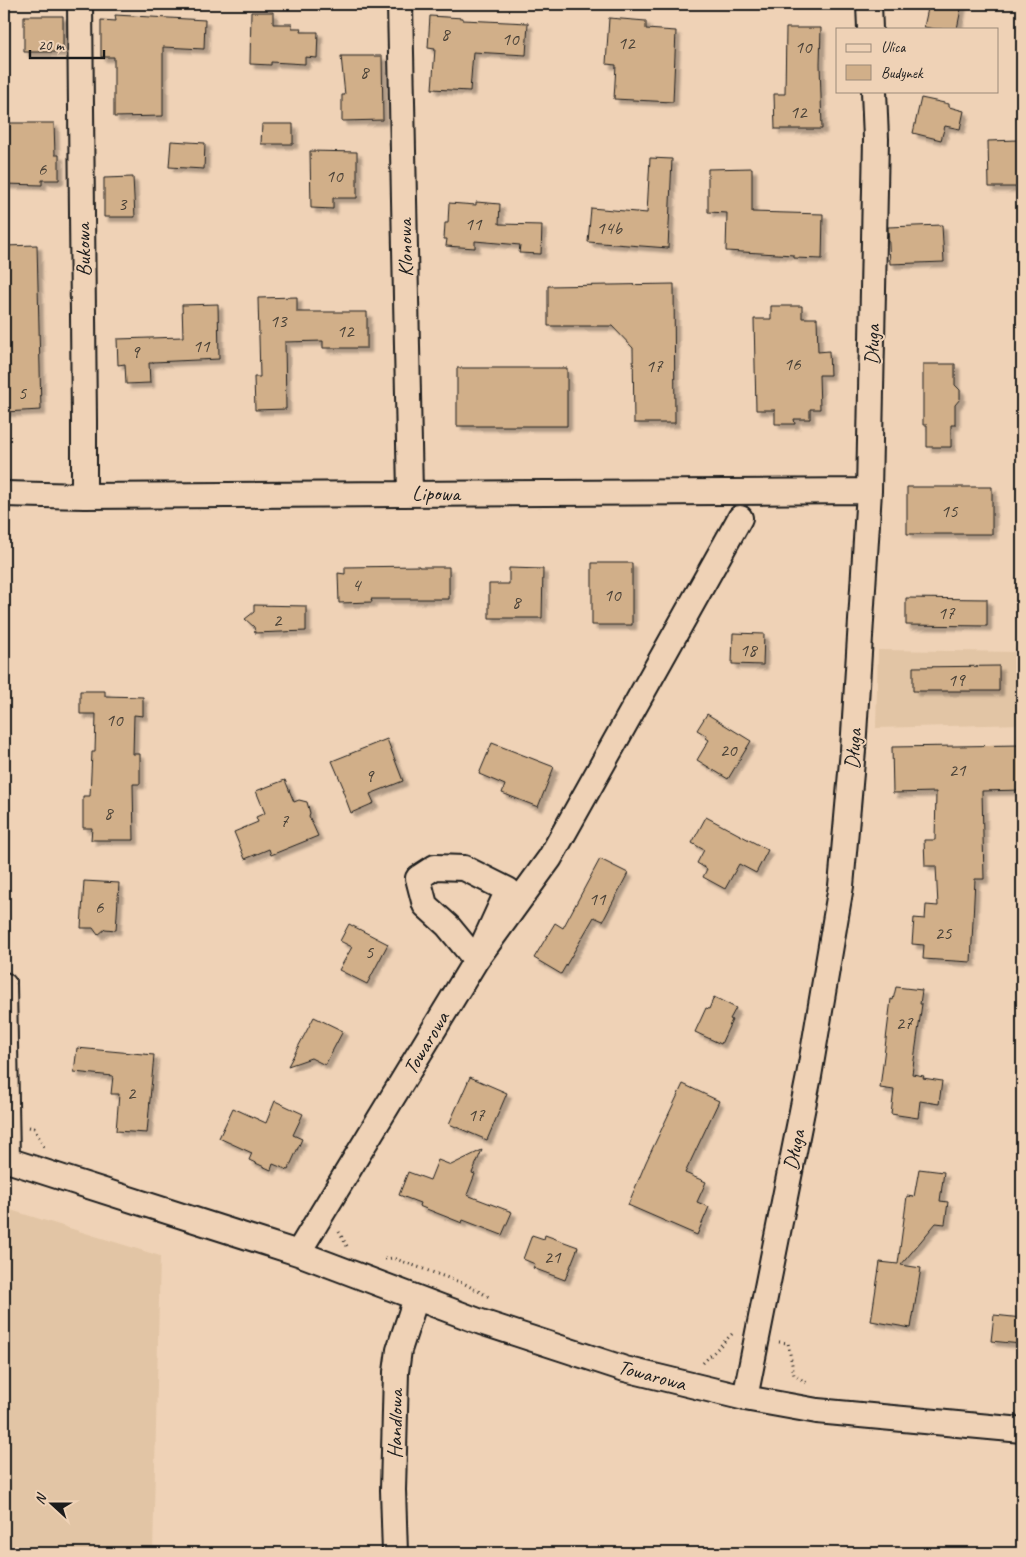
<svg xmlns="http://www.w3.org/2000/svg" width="1026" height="1557" font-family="Caveat,sans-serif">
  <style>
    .built { fill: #e2c5a5 }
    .building { fill: #d1af89; stroke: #1c1c1c; filter: url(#shadow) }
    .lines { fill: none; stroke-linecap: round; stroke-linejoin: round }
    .minor-casing { stroke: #1c1c1c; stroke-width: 28 }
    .path { stroke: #1c1c1c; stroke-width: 3; stroke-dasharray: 1 4; stroke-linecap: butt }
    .minor { stroke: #efd2b6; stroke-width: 24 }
    .labels { text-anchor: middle; stroke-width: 4; stroke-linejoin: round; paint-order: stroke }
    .number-label { font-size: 19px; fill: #494137 }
    .street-label { font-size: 21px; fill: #1c1c1c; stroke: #efd2b6 }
  </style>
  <defs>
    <filter id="shadow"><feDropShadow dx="4.5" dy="4.5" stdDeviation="1" flood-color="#0004"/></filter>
  </defs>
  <rect width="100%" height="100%" fill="#efd2b6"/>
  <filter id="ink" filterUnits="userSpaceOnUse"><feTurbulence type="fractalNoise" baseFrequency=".02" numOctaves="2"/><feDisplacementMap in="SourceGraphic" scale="10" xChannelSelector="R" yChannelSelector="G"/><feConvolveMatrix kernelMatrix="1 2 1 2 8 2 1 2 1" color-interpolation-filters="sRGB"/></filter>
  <g filter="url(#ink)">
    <path class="built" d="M 878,650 L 1022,652 L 1022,724 L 876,728 Z
      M 4,1208 L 160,1256 L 153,1553 L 4,1553 Z"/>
    <path class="building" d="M 929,4 L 962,4 L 957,29 L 936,29 L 924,27 Z
      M 251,12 L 273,12 L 273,24 L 292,24 L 292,28 L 302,28 L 301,32 L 318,32 L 317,58 L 305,57 L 305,64 L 271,62 L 271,65 L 250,64 Z
      M 115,15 L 205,20 L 204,49 L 163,47 L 163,116 L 114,117 L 114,57 L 101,57 L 101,20 L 116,21 Z
      M 24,16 L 63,16 L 63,52 L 24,52 Z
      M 430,16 L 463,18 L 463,20 L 528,23 L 526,55 L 473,52 L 470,91 L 432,89 L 435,49 L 428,48 Z
      M 609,18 L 646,21 L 646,29 L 676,31 L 673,102 L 614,99 L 616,65 L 606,64 Z
      M 786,28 L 821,28 L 820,64 L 822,129 L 775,129 L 774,94 L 785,94 Z
      M 341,56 L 382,56 L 383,120 L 342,121 L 342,95 L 345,95 Z
      M 921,98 L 949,104 L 949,107 L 964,111 L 960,129 L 945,126 L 941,140 L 913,133 Z
      M 8,123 L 54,123 L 55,155 L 59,155 L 59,180 L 42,180 L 42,185 L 4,184 L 4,139 L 8,139 Z
      M 262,124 L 293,124 L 293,144 L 261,144 Z
      M 1018,140 L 1018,187 L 989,187 L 988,141 Z
      M 171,141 L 205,143 L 204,169 L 169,167 Z
      M 310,151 L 357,152 L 357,198 L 333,198 L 333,209 L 311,208 Z
      M 650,158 L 672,159 L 668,248 L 588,242 L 591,208 L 647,213 Z
      M 752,168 L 752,212 L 823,214 L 822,259 L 794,258 L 794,255 L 726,251 L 727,213 L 708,212 L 708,169 Z
      M 133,177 L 135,217 L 104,217 L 104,178 Z
      M 476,202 L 500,204 L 499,224 L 542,225 L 541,254 L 519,253 L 520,245 L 475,241 L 475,248 L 446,246 L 447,239 L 444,239 L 445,223 L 448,223 L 449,203 L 476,205 Z
      M 942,225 L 944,262 L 890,264 L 888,227 Z
      M 37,245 L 41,410 L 4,412 L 4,246 Z
      M 674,284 L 675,423 L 634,423 L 633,348 L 612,326 L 548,326 L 548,286 Z
      M 297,297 L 297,312 L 367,312 L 367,348 L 323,348 L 323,341 L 285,342 L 286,409 L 255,410 L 254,377 L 260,377 L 258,298 Z
      M 218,304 L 219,359 L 153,362 L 153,363 L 149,363 L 150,383 L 126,384 L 125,364 L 118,365 L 117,339 L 183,337 L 182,305 Z
      M 771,306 L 802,306 L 802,318 L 817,318 L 818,352 L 829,351 L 830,375 L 819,375 L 820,409 L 810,409 L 810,419 L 794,419 L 795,424 L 775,424 L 775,410 L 756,410 L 754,319 L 771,319 Z
      M 923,364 L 955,364 L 955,385 L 960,390 L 960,399 L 955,405 L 955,425 L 951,425 L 951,447 L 927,447 L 927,425 L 923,425 Z
      M 457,368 L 567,368 L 567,426 L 457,426 Z
      M 907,487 L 992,487 L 992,534 L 907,534 Z
      M 592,563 L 632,563 L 632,625 L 592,625 Z
      M 419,566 L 419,567 L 449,567 L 449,599 L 371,599 L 372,602 L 339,603 L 338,573 L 345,574 L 345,567 Z
      M 509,568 L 543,569 L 542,618 L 489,618 L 489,584 L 509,584 Z
      M 906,598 L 987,599 L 987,626 L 906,625 Z
      M 254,605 L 306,606 L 306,631 L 255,633 L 254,627 L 245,619 L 254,612 Z
      M 733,633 L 764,634 L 763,665 L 732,664 Z
      M 999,666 L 999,691 L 913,691 L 913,667 Z
      M 80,691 L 105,691 L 105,696 L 143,697 L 143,716 L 134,715 L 133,754 L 140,754 L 140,784 L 133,784 L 134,840 L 91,840 L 92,828 L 83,828 L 83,796 L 90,796 L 92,752 L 95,752 L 96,714 L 80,714 Z
      M 707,714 L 751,741 L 728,779 L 697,760 L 709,740 L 706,738 L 707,736 L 697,730 Z
      M 387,739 L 403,781 L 370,794 L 374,803 L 351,813 L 342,789 L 344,789 L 332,761 Z
      M 492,743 L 554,767 L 538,807 L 502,793 L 505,785 L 479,774 Z
      M 1021,745 L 1021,790 L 982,791 L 984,879 L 975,879 L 971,962 L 923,959 L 924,945 L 912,944 L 914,918 L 925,919 L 926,905 L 938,906 L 936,866 L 925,866 L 924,840 L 935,840 L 936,792 L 893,793 L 892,747 Z
      M 285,780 L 294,802 L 299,800 L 307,802 L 310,813 L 309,816 L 318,836 L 271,855 L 269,849 L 245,859 L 234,832 L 258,822 L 256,817 L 265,813 L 256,791 Z
      M 706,817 L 768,850 L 756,873 L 739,864 L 725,889 L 703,877 L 707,869 L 697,863 L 704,850 L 692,843 Z
      M 600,859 L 628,873 L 603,921 L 594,917 L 561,974 L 534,958 L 555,923 L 563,928 Z
      M 84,881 L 119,883 L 116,930 L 105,929 L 98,935 L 93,928 L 81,928 Z
      M 349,924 L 388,944 L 367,984 L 339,970 L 352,947 L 340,941 Z
      M 896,987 L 922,990 L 920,1004 L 922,1004 L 912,1074 L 924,1076 L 923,1078 L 942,1081 L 939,1104 L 920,1101 L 918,1118 L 891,1114 L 894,1090 L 880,1088 L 891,999 L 893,1000 Z
      M 714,997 L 736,1008 L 730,1019 L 732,1020 L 721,1044 L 695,1032 L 706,1008 L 709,1009 Z
      M 314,1017 L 343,1031 L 325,1065 L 311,1058 L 288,1066 Z
      M 77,1048 L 154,1055 L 147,1133 L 116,1131 L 119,1094 L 111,1094 L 113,1076 L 74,1072 Z
      M 470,1077 L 507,1093 L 487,1140 L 449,1124 Z
      M 683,1084 L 719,1101 L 685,1173 L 706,1182 L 697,1202 L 709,1207 L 697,1235 L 628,1205 L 646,1162 Z
      M 275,1101 L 303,1114 L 293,1135 L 302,1139 L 288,1170 L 273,1164 L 271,1170 L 249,1160 L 252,1153 L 219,1138 L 233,1108 L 266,1123 Z
      M 482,1150 L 472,1173 L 475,1174 L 467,1195 L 512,1212 L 502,1235 L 463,1220 L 462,1223 L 419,1206 L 420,1203 L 399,1195 L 408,1172 L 430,1180 L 438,1160 L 451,1165 Z
      M 919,1169 L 944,1172 L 940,1201 L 948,1202 L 945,1224 L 936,1223 L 901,1265 L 921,1268 L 911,1328 L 871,1321 L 880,1262 L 898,1264 L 907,1196 L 914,1197 Z
      M 532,1235 L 544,1239 L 545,1235 L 578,1247 L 565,1280 L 533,1268 L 535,1264 L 523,1259 Z
      M 994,1315 L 1022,1318 L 1021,1344 L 991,1341 Z"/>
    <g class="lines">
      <g class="minor-casing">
        <path id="minor" d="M 80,4 L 84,421 L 84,496
          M 400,4 L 410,493
          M 869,4 L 870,29
          M 4,494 L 84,496 L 869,491
          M 4,985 L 7,1160
          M 4,1159 L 298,1253 L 481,1322 L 625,1369 L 745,1398 L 817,1411 L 1022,1430
          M 298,1253 L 476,960 L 508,890 L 464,868 L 435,867 L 418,878 L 425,905 L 448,926 L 476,960 L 550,858 L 740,518
          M 745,1398 L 809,1076 L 841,886 L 853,750 L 869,491 L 876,139 L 874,91
          M 395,1553 L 393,1490 L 396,1372 L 399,1350 L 416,1298"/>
      </g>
      <path class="path" d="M 29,1127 L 34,1128 L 44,1147
        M 339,1232 L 347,1246
        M 385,1259 L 393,1258 L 465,1284 L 491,1298
        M 779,1342 L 788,1343 L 794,1375 L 807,1383
        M 703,1363 L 732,1334"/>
      <use href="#minor" class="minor"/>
    </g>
  </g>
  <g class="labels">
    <g class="number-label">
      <text x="445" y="40">8</text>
      <text x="510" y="45">10</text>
      <text x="626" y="49">12</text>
      <text x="803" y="53">10</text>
      <text x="364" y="78">8</text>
      <text x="798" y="118">12</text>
      <text x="42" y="175">6</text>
      <text x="334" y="182">10</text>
      <text x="122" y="210">3</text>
      <text x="473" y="230">11</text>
      <text x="609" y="234">14b</text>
      <text x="278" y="327">13</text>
      <text x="345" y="337">12</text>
      <text x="201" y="352">11</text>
      <text x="135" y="358">9</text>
      <text x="792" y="370">16</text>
      <text x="654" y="372">17</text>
      <text x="22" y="399">5</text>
      <text x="949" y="517">15</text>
      <text x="356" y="591">4</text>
      <text x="612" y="601">10</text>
      <text x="516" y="608">8</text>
      <text x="946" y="619">17</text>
      <text x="277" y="626">2</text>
      <text x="748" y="656">18</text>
      <text x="956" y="686">19</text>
      <text x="114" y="726">10</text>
      <text x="728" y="756">20</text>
      <text x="957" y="776">21</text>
      <text x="369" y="782">9</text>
      <text x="108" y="819">8</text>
      <text x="284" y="827">7</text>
      <text x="597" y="905">11</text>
      <text x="99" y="913">6</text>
      <text x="943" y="939">25</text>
      <text x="369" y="958">5</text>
      <text x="904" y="1029">27</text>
      <text x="131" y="1099">2</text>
      <text x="476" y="1121">17</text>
      <text x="552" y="1263">21</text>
    </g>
    <g class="street-label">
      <text transform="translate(405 248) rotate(-91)" y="7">Klonowa</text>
      <text transform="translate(83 250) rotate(-91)" y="7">Bukowa</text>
      <text transform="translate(872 345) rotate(-89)" y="7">Długa</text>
      <text x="436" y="500">Lipowa</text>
      <text transform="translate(853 749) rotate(-86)" y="7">Długa</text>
      <text transform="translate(426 1043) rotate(-59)" y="7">Towarowa</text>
      <text transform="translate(794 1150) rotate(-79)" y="7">Długa</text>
      <text transform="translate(652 1375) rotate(15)" y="7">Towarowa</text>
      <text transform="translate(395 1424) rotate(-89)" y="7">Handlowa</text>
    </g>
  </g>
  <rect width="1026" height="1557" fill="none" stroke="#efd2b6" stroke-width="20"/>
  <rect x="10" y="10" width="1006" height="1537" fill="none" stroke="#1c1c1c" stroke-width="2" filter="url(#ink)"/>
  <rect x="836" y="28" width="162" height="65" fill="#efd2b6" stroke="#9b8978"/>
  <rect x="846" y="44" width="25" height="8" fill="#efd2b6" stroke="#9b8978"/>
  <text x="881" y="52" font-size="15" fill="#1c1c1c">Ulica</text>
  <rect x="846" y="65" width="25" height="15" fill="#d1af89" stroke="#9b8978"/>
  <text x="881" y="78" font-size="15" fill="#1c1c1c">Budynek</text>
  <g transform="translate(52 1504) rotate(291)" stroke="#efd2b6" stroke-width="4" paint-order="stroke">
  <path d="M0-4L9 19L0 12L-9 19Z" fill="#1c1c1c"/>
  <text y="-8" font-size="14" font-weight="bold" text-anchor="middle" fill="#1c1c1c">N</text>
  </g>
  <path d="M30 50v8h74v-8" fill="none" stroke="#1c1c1c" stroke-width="2.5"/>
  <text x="38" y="50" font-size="15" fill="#1c1c1c" stroke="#efd2b6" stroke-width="4" paint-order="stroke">20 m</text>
</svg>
